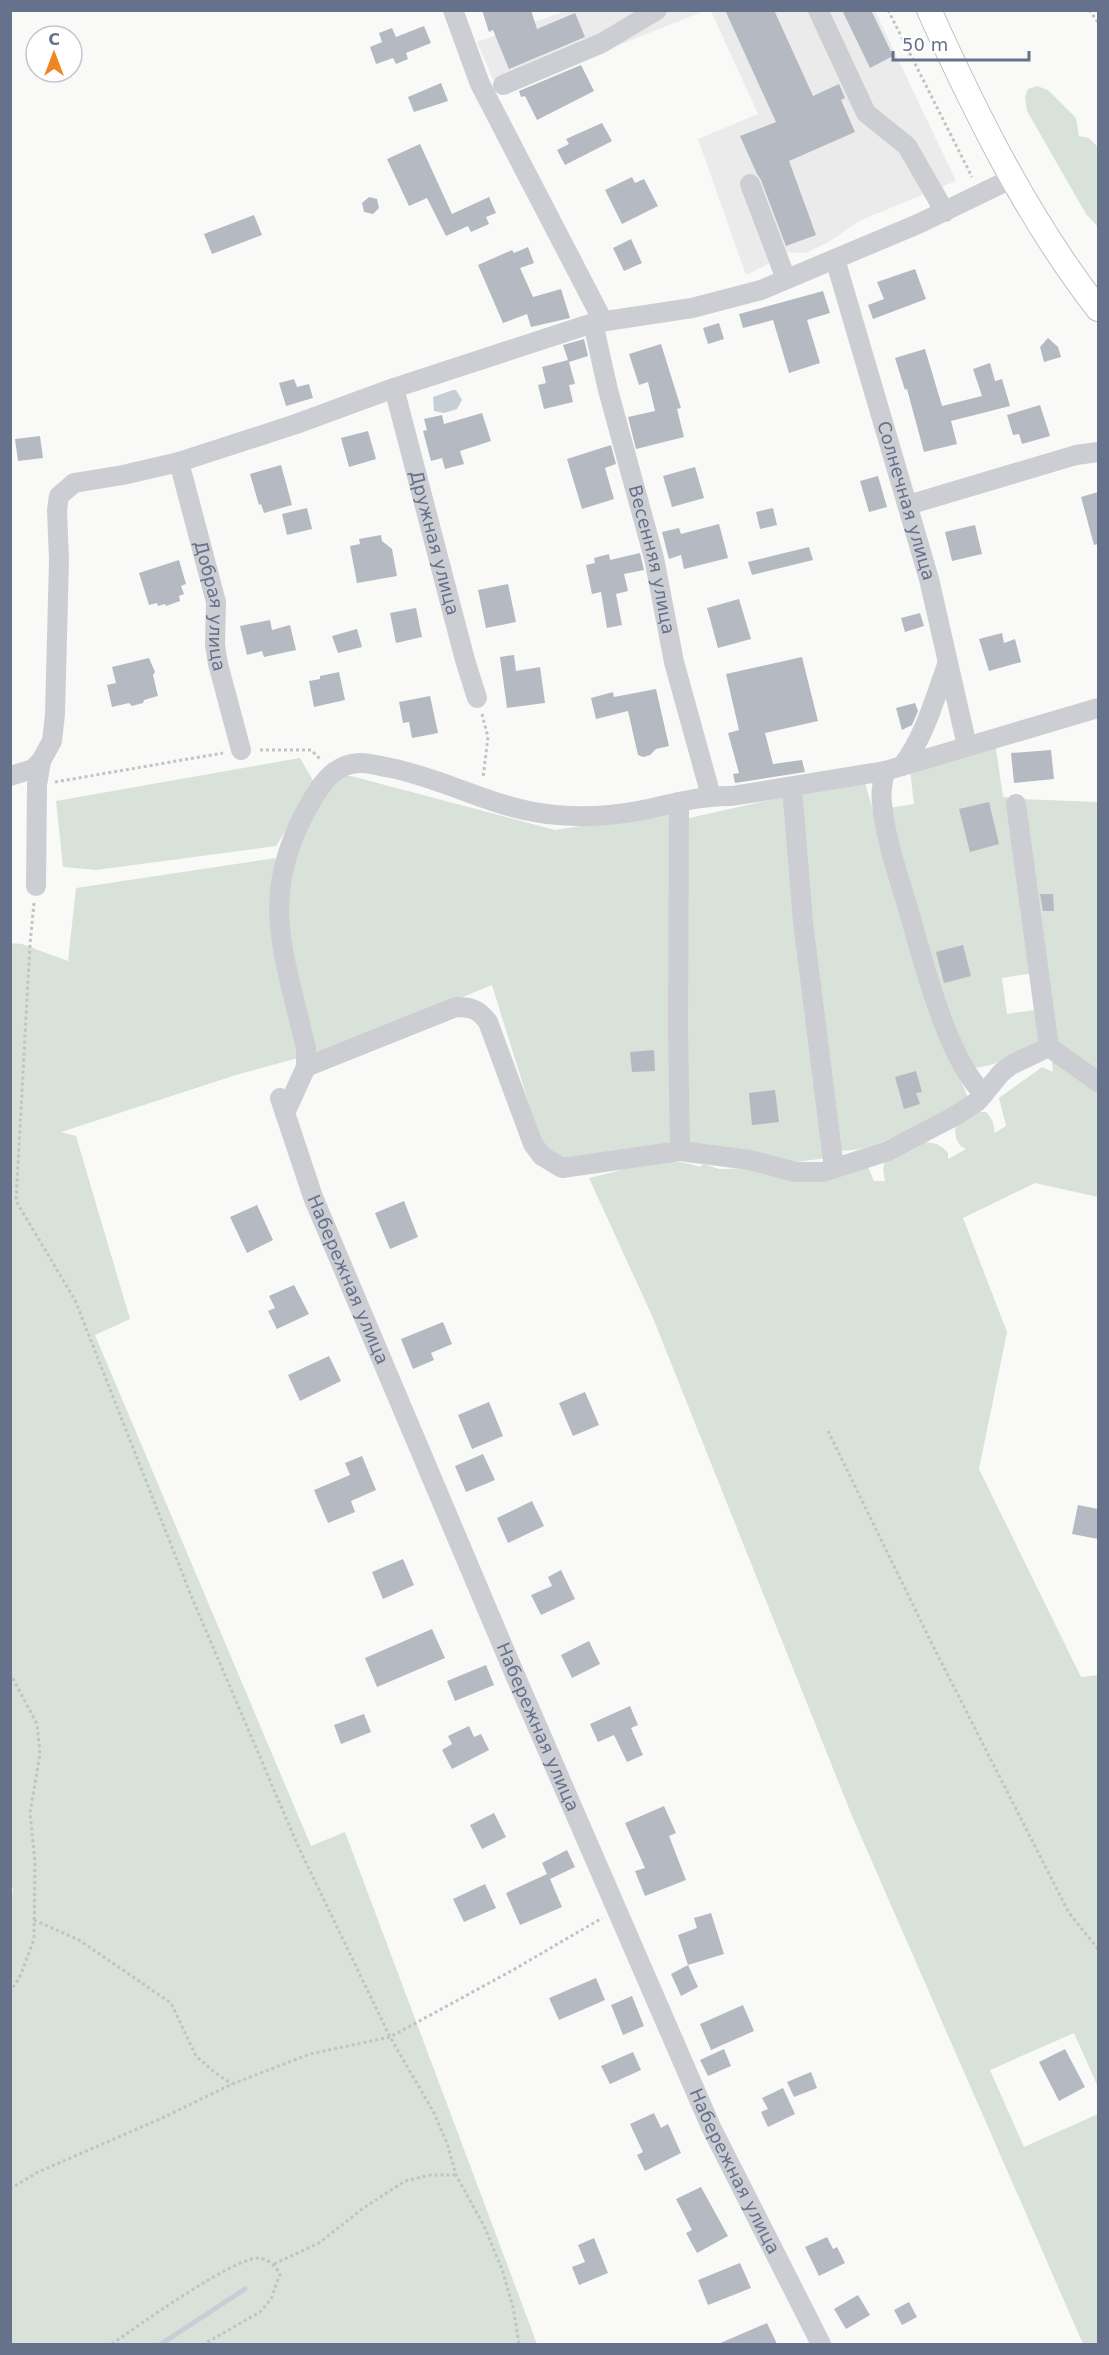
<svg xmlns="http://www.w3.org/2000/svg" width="1109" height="2355" font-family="'DejaVu Sans',sans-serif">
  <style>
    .built { fill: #eaebea }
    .green { fill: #d9e2d8 }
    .water { fill: #c8ced6 }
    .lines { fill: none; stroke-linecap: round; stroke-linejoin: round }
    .stream { stroke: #c8ced6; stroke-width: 5 }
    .building { fill: #b4b9c2 }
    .major-casing { stroke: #bdbfc5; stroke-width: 26 }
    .path { stroke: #c1c3c6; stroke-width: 3; stroke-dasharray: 3 3; stroke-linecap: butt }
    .minor { stroke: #ccced3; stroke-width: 20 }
    .major { stroke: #fff; stroke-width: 24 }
    .labels { text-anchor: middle; stroke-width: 6; stroke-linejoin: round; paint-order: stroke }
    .street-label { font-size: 18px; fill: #66718b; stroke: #fff }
  </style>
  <rect width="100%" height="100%" fill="#f9faf7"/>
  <path class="built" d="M 566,11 L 704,11 L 499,93 L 477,42 Z
    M 711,11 L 875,11 L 956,181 L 859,221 L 829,242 L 805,253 L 786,252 L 770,263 L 746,275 L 698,139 L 758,114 Z"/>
  <path class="green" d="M 1037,86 L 1048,90 L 1076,118 L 1079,136 L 1089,138 L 1098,147 L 1098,227 L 1086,214 L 1027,111 L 1025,97 L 1028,89 Z
    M 996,748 L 1003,797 L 1010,798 L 1034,973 L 1002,978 L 1007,1014 L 1040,1009 C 1041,1016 1045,1029 1043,1036 C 1037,1052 987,1068 972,1068 L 950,1024 L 910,902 L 889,808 L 914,804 L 910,770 Z
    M 300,758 L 315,784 L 276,846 L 96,870 L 63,867 L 56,801 Z
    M 337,776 L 351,776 L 555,830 L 672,812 L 672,1140 L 661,1147 L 561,1160 L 542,1146 L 492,985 L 322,1055 L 310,1048 L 286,933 L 286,875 L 326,788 Z
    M 865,783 L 934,1016 L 969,1100 C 939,1115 868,1157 837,1150 L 811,952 L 801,792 Z
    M 787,796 L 827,1158 L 796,1162 L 755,1153 L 690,1146 L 685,1136 L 685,819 Z
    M 1020,799 L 1098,802 L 1098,1075 L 1054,1043 Z
    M 276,858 L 270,906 L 272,940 L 298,1058 L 236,1075 L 61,1132 L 76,1136 L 130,1319 L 95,1335 L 311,1846 L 345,1832 L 537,2344 L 11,2344 L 10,1910 L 13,1889 L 10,1881 L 10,943 L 22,944 L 68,961 L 76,888 Z
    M 1051,1052 L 1098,1081 L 1098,1197 L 1035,1183 L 963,1218 L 1007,1332 L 979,1469 L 1081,1677 L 1098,1675 L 1098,2087 L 1074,2033 L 990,2070 L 1024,2147 L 1098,2114 L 1098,2344 L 1083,2344 L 852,1816 L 653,1318 L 589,1178 C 623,1171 666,1153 699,1167 L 704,1164 L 719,1169 L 868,1167 L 874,1181 L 885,1181 C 884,1175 881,1163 887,1158 C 890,1155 896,1153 900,1151 C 917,1143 934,1136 948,1153 L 948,1159 L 966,1149 C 954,1144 955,1133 956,1121 L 967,1112 L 986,1112 C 992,1119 995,1124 994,1133 L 1006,1126 L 999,1098 L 1042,1067 L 1053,1072 Z"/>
  <path class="water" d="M 453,390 L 456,390 L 462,400 L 457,409 L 444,413 L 434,411 L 433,397 Z"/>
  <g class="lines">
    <path class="stream" d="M 161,2344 L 245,2289"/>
  </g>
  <path class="building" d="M 482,10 L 531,10 L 537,29 L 575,13 L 585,37 L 509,69 L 493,30 L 489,32 Z
    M 725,10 L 774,10 L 813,96 L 839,84 L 845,98 L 841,100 L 855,132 L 789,161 L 816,235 L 786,246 L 761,180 L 757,174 L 740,136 L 776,122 Z
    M 842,10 L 871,10 L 893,56 L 870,68 Z
    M 424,26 L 431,43 L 406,53 L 408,59 L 396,64 L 393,58 L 376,64 L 370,47 L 382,42 L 379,33 L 392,28 L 396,37 Z
    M 581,65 L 594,91 L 537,120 L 525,96 L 521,97 L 519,91 Z
    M 441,83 L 448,101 L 414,112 L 408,97 Z
    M 602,123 L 612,141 L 565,165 L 557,150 L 569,144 L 566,139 Z
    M 420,144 L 452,214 L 489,197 L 496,213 L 486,217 L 489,224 L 471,232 L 468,226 L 446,236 L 427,198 L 409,206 L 387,159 Z
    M 632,177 L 635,183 L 644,179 L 658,206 L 622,224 L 605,190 Z
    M 369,197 L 377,199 L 379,208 L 373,214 L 364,212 L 362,203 Z
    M 254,215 L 262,235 L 212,254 L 204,234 Z
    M 631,239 L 642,263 L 624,271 L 613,248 Z
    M 528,247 L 534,263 L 520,268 L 533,297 L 561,289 L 570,318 L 531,327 L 527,314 L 503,323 L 478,265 L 512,250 L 514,253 Z
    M 915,269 L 926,299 L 873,319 L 868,305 L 884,299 L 877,282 Z
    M 823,291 L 830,313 L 807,320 L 820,363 L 789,373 L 773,320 L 743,328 L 739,314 Z
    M 719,323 L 724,339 L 708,344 L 703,328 Z
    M 1048,338 L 1058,347 L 1061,357 L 1044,362 L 1040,347 Z
    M 584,339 L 588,356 L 569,362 L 575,384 L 569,385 L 573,402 L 544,409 L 538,385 L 546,383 L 542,367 L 568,360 L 563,345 Z
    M 661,344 L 681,408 L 677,409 L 684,437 L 636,449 L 628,417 L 655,411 L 648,382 L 639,385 L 629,354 Z
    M 925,349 L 942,406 L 982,396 L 973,369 L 990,363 L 995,381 L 1002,379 L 1010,406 L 951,421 L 957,444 L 924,452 L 907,389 L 905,390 L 895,358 Z
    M 294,379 L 297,387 L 309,384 L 313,398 L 286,406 L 279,383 Z
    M 1040,405 L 1050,436 L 1022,444 L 1019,434 L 1013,435 L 1007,415 Z
    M 482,413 L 491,441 L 460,451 L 464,464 L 445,469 L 442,458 L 431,461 L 423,431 L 427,430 L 424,419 L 442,415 L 444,424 Z
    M 368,431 L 376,459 L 349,467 L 341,438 Z
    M 40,436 L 43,458 L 18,461 L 15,439 Z
    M 611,445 L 616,464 L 605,468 L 614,499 L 582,509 L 567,459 Z
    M 281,465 L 292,505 L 264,513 L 261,504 L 259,505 L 250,474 Z
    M 695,467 L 704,498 L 672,507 L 663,476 Z
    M 878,476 L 887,507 L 869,512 L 860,481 Z
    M 1098,492 L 1098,544 L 1094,545 L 1081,497 Z
    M 307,508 L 312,529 L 287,535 L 282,514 Z
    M 773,508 L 777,525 L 760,529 L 756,512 Z
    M 719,524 L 728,558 L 684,569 L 681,555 L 669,559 L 662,532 L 679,528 L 681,534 Z
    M 975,525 L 982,554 L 952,561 L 945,532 Z
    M 381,535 L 382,541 L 392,549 L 397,576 L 357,583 L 350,546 L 360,544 L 359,539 Z
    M 809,547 L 813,560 L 752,575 L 748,562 Z
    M 640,553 L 644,570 L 624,574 L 628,591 L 616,594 L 622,625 L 607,628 L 601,592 L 592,594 L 586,565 L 595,563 L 594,558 L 609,554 L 610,560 Z
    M 179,560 L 186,584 L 181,586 L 184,594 L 179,596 L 180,601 L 166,606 L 165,604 L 158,606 L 157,603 L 149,605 L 139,573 Z
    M 508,584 L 516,622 L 486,628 L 478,590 Z
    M 739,599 L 751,639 L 718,648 L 707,608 Z
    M 416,608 L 422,637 L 396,643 L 390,613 Z
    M 920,613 L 924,626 L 905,632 L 901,618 Z
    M 270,620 L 272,630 L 290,625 L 296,650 L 264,657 L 262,651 L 247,655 L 240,626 Z
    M 357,629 L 362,647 L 338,653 L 332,636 Z
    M 1002,633 L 1004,643 L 1015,639 L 1021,662 L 989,671 L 979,639 Z
    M 514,655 L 516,671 L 540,667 L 545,703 L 507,708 L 500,657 Z
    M 802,657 L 818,721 L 765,733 L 773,764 L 802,760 L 805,772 L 735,783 L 733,774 L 739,773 L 728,733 L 739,730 L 726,674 Z
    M 149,658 L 155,672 L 153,675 L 158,696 L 144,700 L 143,703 L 132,706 L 129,703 L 112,707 L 107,685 L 116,683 L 112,667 Z
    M 339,672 L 345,700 L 314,707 L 309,681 L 320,679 L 320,676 Z
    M 656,689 L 669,746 L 656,749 L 650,755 L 643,757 L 638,755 L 628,711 L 596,719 L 591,698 L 613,692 L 614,697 Z
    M 430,696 L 438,733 L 412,738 L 409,722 L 403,723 L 399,702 Z
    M 915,703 L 918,711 L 912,725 L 902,730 L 896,708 Z
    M 1051,750 L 1054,779 L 1014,783 L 1011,753 Z
    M 989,802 L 999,844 L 970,852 L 959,809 Z
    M 1040,894 L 1053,894 L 1054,911 L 1043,911 Z
    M 963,945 L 971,976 L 944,983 L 936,952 Z
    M 654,1050 L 655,1071 L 632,1072 L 630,1052 Z
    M 916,1071 L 922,1092 L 916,1093 L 920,1104 L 904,1109 L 895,1077 Z
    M 775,1090 L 779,1122 L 752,1125 L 749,1093 Z
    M 404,1201 L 418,1237 L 390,1249 L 375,1213 Z
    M 257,1205 L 273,1240 L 247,1253 L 230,1217 Z
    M 294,1285 L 309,1314 L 277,1329 L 268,1311 L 275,1308 L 269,1296 Z
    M 443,1322 L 452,1344 L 431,1353 L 434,1360 L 413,1369 L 401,1339 Z
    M 329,1356 L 341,1381 L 300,1401 L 288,1375 Z
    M 585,1392 L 599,1425 L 573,1436 L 559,1403 Z
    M 489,1402 L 503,1436 L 472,1449 L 458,1415 Z
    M 483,1454 L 495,1480 L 466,1492 L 455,1466 Z
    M 362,1456 L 376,1490 L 351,1501 L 355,1512 L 328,1523 L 314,1490 L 350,1475 L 345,1463 Z
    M 532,1501 L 544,1526 L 508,1543 L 497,1518 Z
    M 1078,1505 L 1098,1509 L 1098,1539 L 1072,1534 Z
    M 403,1559 L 414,1585 L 383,1599 L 372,1572 Z
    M 561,1570 L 575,1599 L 541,1615 L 531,1595 L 552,1586 L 548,1577 Z
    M 432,1629 L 445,1658 L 377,1687 L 365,1658 Z
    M 589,1641 L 600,1664 L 572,1678 L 561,1655 Z
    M 486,1665 L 494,1685 L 455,1701 L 447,1681 Z
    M 630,1706 L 638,1725 L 631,1728 L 643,1755 L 627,1762 L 614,1735 L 598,1742 L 590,1724 Z
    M 364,1714 L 371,1732 L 341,1744 L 334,1725 Z
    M 469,1726 L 474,1737 L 481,1734 L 489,1750 L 452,1769 L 442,1750 L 452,1744 L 448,1736 Z
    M 664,1806 L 676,1833 L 669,1836 L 686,1880 L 645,1896 L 635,1871 L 645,1868 L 625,1823 Z
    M 494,1813 L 506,1837 L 482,1849 L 470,1825 Z
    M 567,1850 L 575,1867 L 550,1879 L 562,1907 L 520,1925 L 506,1893 L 547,1874 L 542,1863 Z
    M 485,1884 L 496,1908 L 464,1922 L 453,1899 Z
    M 711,1913 L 724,1954 L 688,1965 L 678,1935 L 697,1928 L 694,1918 Z
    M 688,1965 L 698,1987 L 681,1996 L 671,1974 Z
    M 596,1978 L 605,2000 L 559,2020 L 549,1998 Z
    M 632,1996 L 644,2026 L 623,2035 L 611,2005 Z
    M 743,2005 L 754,2031 L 711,2050 L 700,2024 Z
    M 724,2049 L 731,2066 L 708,2076 L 700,2060 Z
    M 1065,2049 L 1085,2087 L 1059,2101 L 1039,2062 Z
    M 633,2052 L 641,2070 L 610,2084 L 601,2066 Z
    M 811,2072 L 817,2088 L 794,2097 L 787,2082 Z
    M 783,2088 L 795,2114 L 768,2127 L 761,2112 L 768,2109 L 762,2098 Z
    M 654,2113 L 661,2128 L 668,2124 L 681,2153 L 645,2171 L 637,2155 L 643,2152 L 630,2124 Z
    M 701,2187 L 728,2236 L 697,2253 L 686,2233 L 692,2230 L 676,2199 Z
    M 827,2237 L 833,2249 L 837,2247 L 845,2263 L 819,2276 L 805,2247 Z
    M 594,2238 L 608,2273 L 579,2285 L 572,2267 L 585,2262 L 578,2245 Z
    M 740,2263 L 751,2288 L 708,2305 L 698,2280 Z
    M 858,2295 L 870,2315 L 846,2329 L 834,2309 Z
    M 909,2302 L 917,2317 L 902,2325 L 894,2310 Z
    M 767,2323 L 777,2344 L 718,2344 Z"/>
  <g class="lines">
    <g class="major-casing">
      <path id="major" d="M 929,10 C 976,114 1028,219 1098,309"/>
    </g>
    <path class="path" d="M 888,10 L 972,177
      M 1089,10 L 1098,22
      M 482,714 L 488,737 L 483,778
      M 260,750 L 311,750 L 321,760
      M 55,782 L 223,753
      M 34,903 L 30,944 L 16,1201 L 75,1300 L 192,1598 L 298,1846 L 390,2037 L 433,2111 L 447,2143 L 456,2175 L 484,2226 L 502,2269 L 513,2307 L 519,2344
      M 828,1431 L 934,1648 L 1069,1913 L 1098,1949
      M 10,1673 L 37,1724 L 40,1754 L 30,1813 L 35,1863 L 34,1939 L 21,1974 L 10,1993
      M 34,1920 L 79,1940 L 171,2003 L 196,2056 L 214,2072 L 232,2084
      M 10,2189 L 38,2172 L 160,2119 L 232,2084 L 310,2054 L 390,2037 L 513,1970 L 602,1918
      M 274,2264 L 319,2243 L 362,2209 L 405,2181 L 430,2175 L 456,2175
      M 112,2344 C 136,2327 234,2257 259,2258 C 269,2259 276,2267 280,2274 L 271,2299 L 260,2312 L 204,2344"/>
    <g class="minor">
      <path d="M 453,10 L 480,84 L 603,321"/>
      <path d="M 818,10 L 866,113 L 907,146 L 945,212"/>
      <path d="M 503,85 L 602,43 L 657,10"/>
      <path d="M 750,184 L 786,279"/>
      <path id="s1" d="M 835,259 L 929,579 L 967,746"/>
      <path id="s2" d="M 593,323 L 608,390 L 654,558 L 674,662 L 711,796"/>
      <path id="s3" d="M 394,388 L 465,660 L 477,698"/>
      <path id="s4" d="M 179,462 L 216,602 L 215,645 L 218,664 L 241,750"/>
      <path d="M 908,505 L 1076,455 L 1098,452"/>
      <path d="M 902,766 C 925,736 934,700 947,665"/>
      <path d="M 885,771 C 883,782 880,792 882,803 C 885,837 897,872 907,905 C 922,956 946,1058 984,1094"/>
      <path d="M 10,776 L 33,769 L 41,761 L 52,741 L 55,714 L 59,560 L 57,510 L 59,496 L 74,483 L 123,475 L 179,462 L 296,424 L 394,388 L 593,323 L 692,308 L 761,290 L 918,224 L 1013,178"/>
      <path d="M 792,787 L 803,922 L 834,1168"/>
      <path d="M 679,802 L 678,1029 L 680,1151"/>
      <path d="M 1016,804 L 1049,1047"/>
      <path d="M 36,886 L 37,785 L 41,761"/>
      <path d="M 306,1067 L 456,1007 C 471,1007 478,1009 488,1022 L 533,1144 L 542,1156 L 562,1168 L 680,1151 L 750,1160 L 795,1172 L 823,1172 L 888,1151 L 955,1116 L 978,1101 L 1001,1073 L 1011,1065 L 1049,1047 L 1098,1082"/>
      <path id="s5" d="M 280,1098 L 313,1197 L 515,1675 L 711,2127 L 821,2344"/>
      <path d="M 285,1113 L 306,1067 L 306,1049 C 284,951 256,895 312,800 C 323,781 336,764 359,763 C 369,762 381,767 391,768 C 440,778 485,803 534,812 C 568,818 605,817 638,811 C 669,805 700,795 732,796 L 885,771 L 1098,708"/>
    </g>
    <use href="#major" class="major"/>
  </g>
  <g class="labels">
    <g class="street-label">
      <text dy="6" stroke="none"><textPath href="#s1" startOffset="252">Солнечная улица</textPath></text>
      <text dy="6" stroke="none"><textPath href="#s3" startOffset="160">Дружная улица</textPath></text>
      <text dy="6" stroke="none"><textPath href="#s2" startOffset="244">Весенняя улица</textPath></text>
      <text dy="6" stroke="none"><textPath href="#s4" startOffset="148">Добрая улица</textPath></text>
      <text dy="6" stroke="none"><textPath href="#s5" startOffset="194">Набережная улица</textPath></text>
      <text dy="6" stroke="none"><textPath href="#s5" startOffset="680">Набережная улица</textPath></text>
      <text dy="6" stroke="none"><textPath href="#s5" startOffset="1166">Набережная улица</textPath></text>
    </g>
  </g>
  <rect width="1109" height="2355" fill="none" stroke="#66718b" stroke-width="24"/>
  <g transform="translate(54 54)"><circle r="28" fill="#ffffff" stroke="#c2c6d1" stroke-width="1.5"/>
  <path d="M0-4.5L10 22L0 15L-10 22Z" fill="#f08521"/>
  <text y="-9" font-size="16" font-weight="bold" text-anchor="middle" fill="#66718b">С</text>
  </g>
  <path d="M893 51v9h136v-9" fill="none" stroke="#66718b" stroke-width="3"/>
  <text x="902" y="51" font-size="18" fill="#66718b" stroke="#ffffff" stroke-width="4.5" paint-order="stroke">50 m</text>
</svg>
